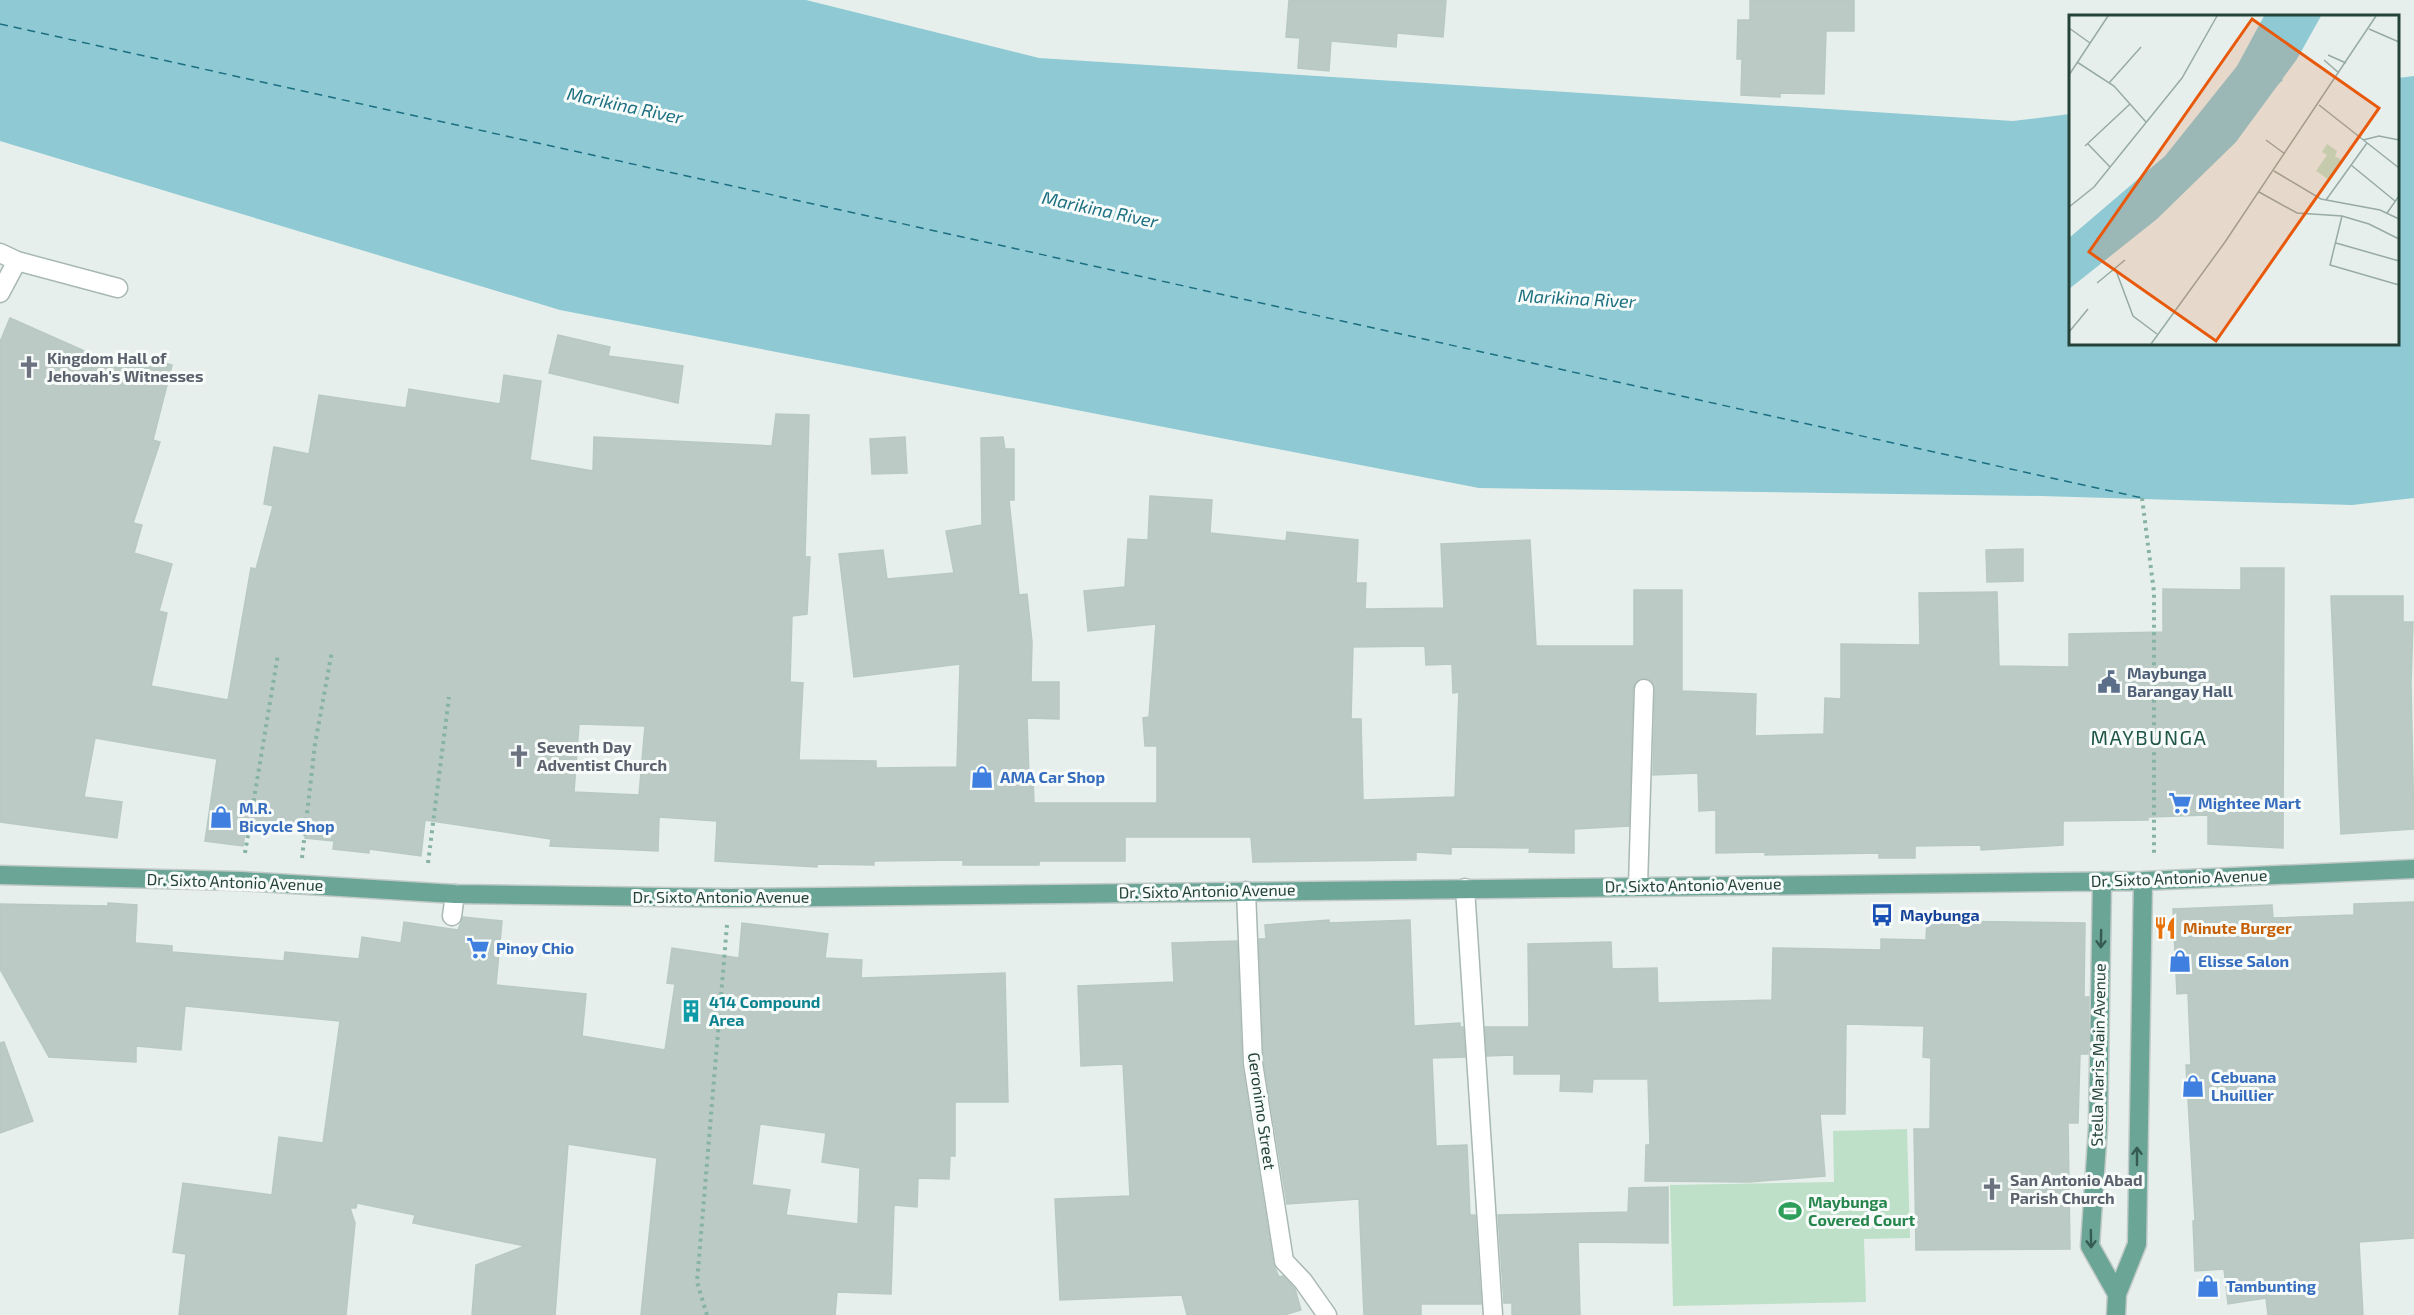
<svg xmlns="http://www.w3.org/2000/svg" width="2414" height="1315" font-family="'Exo 2',sans-serif">
  <style>
    .green { fill: #bfe0c8 }
    .water { fill: #8ec9d4 }
    .lines { fill: none; stroke-linecap: round; stroke-linejoin: round }
    .ferry { stroke: #1c6f80; stroke-width: 1.5; stroke-dasharray: 8 6; stroke-linecap: butt }
    .building { fill: #bbcac4; stroke: #b8c9c2; stroke-width: 1.5; fill-rule: evenodd }
    .minor-casing { stroke: #a8b8b2; stroke-width: 21 }
    .major-casing { stroke: #c2cac8; stroke-width: 21 }
    .path { stroke: #86b3a5; stroke-width: 4; stroke-dasharray: 3 4.5; stroke-linecap: butt }
    .minor { stroke: #fff; stroke-width: 18 }
    .major { stroke: #6aa596; stroke-width: 18 }
    .oneway { stroke: #365b51 }
    .labels { text-anchor: middle; stroke-width: 6; stroke-linejoin: round; paint-order: stroke }
    .worship-label { font-size: 16px; font-weight: bold; fill: #5b616d; stroke: #f7fbf9; text-anchor: start }
    .service-label { font-size: 16px; font-weight: bold; fill: #4e5e75; stroke: #f7fbf9; text-anchor: start }
    .shop-label { font-size: 16px; font-weight: bold; fill: #366cbe; stroke: #f7fbf9; text-anchor: start }
    .street-label { font-size: 16px; fill: #24423a; stroke: #f7fbf9 }
    .transit-label { font-size: 16px; font-weight: bold; fill: #164399; stroke: #f7fbf9; text-anchor: start }
    .food-label { font-size: 16px; font-weight: bold; fill: #c56008; stroke: #f7fbf9; text-anchor: start }
    .culture-label { font-size: 16px; font-weight: bold; fill: #0d838f; stroke: #f7fbf9; text-anchor: start }
    .leisure-label { font-size: 16px; font-weight: bold; fill: #27864d; stroke: #f7fbf9; text-anchor: start }
    .water-label { font-size: 18px; font-style: italic; fill: #1c6f80; stroke: #f7fbf9 }
    .quarter-label { font-size: 20px; letter-spacing: 1.5px; fill: #1f5548; stroke: #f7fbf9 }
    .inset-river { fill: none; stroke: #8ec9d4; stroke-width: 3 }
    .inset-road { fill: none; stroke: #98aaa4; stroke-width: 1.5 }
    .view { fill: #e8590c; fill-opacity: 0.15; stroke: #e8590c; stroke-width: 3 }
    .inset-edge { fill: none; stroke: #24423a; stroke-width: 3 }
  </style>
  <rect width="100%" height="100%" fill="#e6efeb"/>
  <path class="green" d="M 1907,1129 L 1910,1238 L 1864,1239 L 1866,1302 L 1673,1306 L 1670,1185 L 1834,1182 L 1833,1131 Z"/>
  <path class="water" d="M 0,0 L 806,0 L 1039,58 L 2013,121 L 2070,114 L 2070,344 L 2398,344 L 2398,78 L 2414,76 L 2414,498 L 2352,505 L 2041,496 L 1479,488 L 560,310 L 0,141 Z"/>
  <g class="lines">
    <path class="ferry" d="M 0,24 L 2142,498"/>
  </g>
  <path class="building" d="M 1289,0 L 1446,0 L 1443,37 L 1397,33 L 1396,47 L 1331,41 L 1329,71 L 1298,68 L 1300,38 L 1286,37 Z
    M 1750,0 L 1854,0 L 1854,31 L 1826,31 L 1824,94 L 1780,93 L 1780,97 L 1741,95 L 1742,59 L 1737,59 L 1738,20 L 1750,20 Z
    M 10,318 L 125,369 L 129,354 L 172,365 L 153,440 L 160,442 L 133,523 L 142,525 L 134,553 L 172,564 L 159,611 L 167,613 L 151,686 L 228,700 L 251,568 L 256,569 L 273,506 L 264,504 L 274,447 L 309,454 L 319,395 L 406,408 L 409,389 L 500,404 L 504,375 L 541,381 L 530,460 L 593,471 L 594,437 L 772,446 L 776,414 L 809,415 L 805,557 L 810,557 L 807,614 L 792,616 L 790,682 L 803,683 L 799,760 L 876,761 L 876,768 L 957,767 L 960,664 L 854,677 L 839,554 L 883,550 L 887,579 L 954,573 L 946,531 L 982,525 L 981,438 L 1003,437 L 1005,449 L 1014,449 L 1014,500 L 1009,500 L 1019,595 L 1027,594 L 1032,642 L 1031,682 L 1059,682 L 1059,719 L 1027,718 L 1029,778 L 1033,778 L 1034,803 L 1157,803 L 1157,746 L 1145,746 L 1143,718 L 1149,717 L 1156,624 L 1088,631 L 1084,591 L 1125,587 L 1128,539 L 1148,540 L 1150,496 L 1212,500 L 1210,533 L 1286,541 L 1287,532 L 1358,540 L 1356,583 L 1366,583 L 1365,609 L 1444,608 L 1441,544 L 1530,540 L 1536,646 L 1634,646 L 1634,590 L 1682,590 L 1682,691 L 1756,694 L 1755,736 L 1824,734 L 1825,698 L 1841,699 L 1841,644 L 1920,645 L 1919,593 L 1997,592 L 1999,666 L 2069,667 L 2069,634 L 2163,632 L 2163,589 L 2241,590 L 2241,568 L 2284,568 L 2283,848 L 2208,844 L 2208,815 L 2148,817 L 2148,820 L 2063,821 L 2063,845 L 1981,850 L 1981,845 L 1915,846 L 1915,858 L 1879,858 L 1879,853 L 1765,855 L 1765,852 L 1716,853 L 1716,810 L 1699,811 L 1698,773 L 1653,775 L 1655,689 L 1650,680 L 1644,678 L 1635,683 L 1633,689 L 1629,826 L 1574,829 L 1574,853 L 1529,852 L 1530,848 L 1451,847 L 1451,854 L 1416,852 L 1416,860 L 1253,862 L 1251,837 L 1125,837 L 1125,861 L 1039,861 L 1039,865 L 963,865 L 963,860 L 874,861 L 874,865 L 817,864 L 817,867 L 715,861 L 717,821 L 659,817 L 658,851 L 550,846 L 551,839 L 425,820 L 421,856 L 369,849 L 369,853 L 333,849 L 334,841 L 305,838 L 306,830 L 247,820 L 243,846 L 205,841 L 217,759 L 95,738 L 84,797 L 122,802 L 117,838 L 0,822 L 0,342 ZM 1425,646 L 1426,665 L 1452,664 L 1453,693 L 1459,692 L 1455,797 L 1363,800 L 1361,719 L 1351,719 L 1353,647 ZM 579,724 L 645,726 L 639,795 L 574,792 Z
    M 558,335 L 610,347 L 608,356 L 683,366 L 678,403 L 549,373 Z
    M 905,437 L 907,473 L 872,474 L 870,439 Z
    M 2023,549 L 2023,581 L 1987,582 L 1986,550 Z
    M 2331,596 L 2403,596 L 2403,622 L 2413,622 L 2411,684 L 2414,829 L 2341,834 Z
    M 2414,902 L 2414,1238 L 2359,1242 L 2363,1315 L 2268,1315 L 2266,1298 L 2228,1304 L 2224,1269 L 2195,1271 L 2193,1221 L 2195,1221 L 2186,1065 L 2191,1065 L 2188,993 L 2177,994 L 2173,909 L 2272,905 L 2273,918 L 2354,915 L 2354,904 Z
    M 108,903 L 137,905 L 135,943 L 172,946 L 172,952 L 284,961 L 285,952 L 359,959 L 362,937 L 401,943 L 404,922 L 458,930 L 463,917 L 502,921 L 496,985 L 586,994 L 582,1036 L 665,1050 L 675,984 L 667,983 L 672,948 L 739,958 L 742,923 L 828,934 L 825,958 L 862,960 L 861,978 L 1005,973 L 1008,1102 L 955,1102 L 955,1156 L 950,1156 L 949,1179 L 918,1178 L 917,1207 L 894,1205 L 891,1294 L 837,1292 L 835,1315 L 641,1315 L 657,1158 L 568,1144 L 555,1315 L 472,1315 L 476,1265 L 525,1246 L 413,1223 L 415,1215 L 357,1203 L 356,1208 L 350,1208 L 355,1223 L 346,1315 L 179,1315 L 186,1254 L 173,1252 L 183,1183 L 272,1195 L 279,1137 L 323,1143 L 340,1021 L 185,1006 L 181,1050 L 136,1046 L 136,1062 L 49,1057 L 0,969 L 0,904 L 108,906 ZM 760,1124 L 826,1133 L 822,1162 L 860,1168 L 858,1224 L 786,1215 L 790,1190 L 752,1185 Z
    M 1329,920 L 1329,923 L 1410,920 L 1414,1026 L 1460,1023 L 1460,1027 L 1463,1027 L 1465,1057 L 1432,1058 L 1436,1146 L 1467,1145 L 1470,1215 L 1475,1215 L 1481,1304 L 1421,1304 L 1421,1315 L 1364,1315 L 1359,1199 L 1287,1204 L 1264,1062 L 1259,939 L 1266,939 L 1265,925 Z
    M 1927,921 L 2085,923 L 2084,997 L 2089,997 L 2088,1054 L 2080,1054 L 2078,1123 L 2068,1123 L 2070,1249 L 1916,1250 L 1914,1129 L 1930,1129 L 1931,1058 L 1923,1057 L 1924,1026 L 1846,1024 L 1845,1114 L 1820,1114 L 1825,1176 L 1749,1182 L 1645,1181 L 1646,1145 L 1650,1145 L 1648,1079 L 1593,1079 L 1592,1092 L 1560,1091 L 1561,1074 L 1514,1074 L 1514,1055 L 1487,1056 L 1485,1027 L 1529,1027 L 1528,944 L 1611,942 L 1612,969 L 1657,968 L 1658,1003 L 1772,1000 L 1773,948 L 1881,950 L 1881,939 L 1926,940 Z
    M 1237,941 L 1242,1065 L 1273,1263 L 1279,1277 L 1283,1276 L 1295,1289 L 1301,1310 L 1284,1315 L 1187,1315 L 1182,1295 L 1060,1300 L 1055,1199 L 1130,1196 L 1123,1064 L 1081,1066 L 1078,986 L 1174,982 L 1172,943 Z
    M 4,1042 L 33,1121 L 0,1133 L 0,1043 Z
    M 1668,1187 L 1668,1243 L 1578,1242 L 1580,1315 L 1512,1315 L 1512,1303 L 1504,1303 L 1498,1215 L 1628,1212 L 1629,1188 Z"/>
  <g class="lines">
    <g class="minor-casing">
      <path id="minor" d="M 0,253 L 17,261 L 118,288
        M 0,293 L 17,261
        M 1638,886 L 1644,689
        M 1465,888 L 1493,1315
        M 1246,891 L 1253,1063 L 1284,1261 L 1303,1281 L 1327,1315
        M 452,916 L 455,894"/>
    </g>
    <g class="major-casing">
      <path id="major" d="M 0,875 L 241,881 L 455,894 L 731,898 L 2143,881 L 2414,869
        M 2102,881 L 2098,1127 L 2090,1246 L 2117,1294
        M 2116,1315 L 2117,1294 L 2137,1244 L 2143,881"/>
    </g>
    <path class="path" d="M 2142,498 L 2154,592 L 2154,853
      M 245,853 L 278,654
      M 302,858 L 315,744 L 332,651
      M 428,863 L 449,697
      M 707,1315 L 697,1282 L 727,925"/>
    <use href="#minor" class="minor"/>
    <use href="#major" class="major"/>
  </g>
  <defs><path id="oneway-shaft" d="M-6 0H5M1.5-3L5.5 0L1.5 3" fill="none" stroke-width="1.6" stroke-linecap="round" stroke-linejoin="round" transform="scale(1.5)"/></defs>
  <g class="oneway">
    <use href="#oneway-shaft" transform="translate(2101 939) rotate(91)"/>
    <use href="#oneway-shaft" transform="translate(2137 1156) rotate(-90)"/>
    <use href="#oneway-shaft" transform="translate(2091 1239) rotate(89)"/>
  </g>
  <defs>
    <g id="church-bare" transform="scale(1.8)"><path d="M-1.2-6h2.4v3.5h3.3v2.4h-3.3V6h-2.4V-.1h-3.3v-2.4h3.3Z" fill="#6b7280" stroke="#f7fbf9" stroke-width="2.5" paint-order="stroke"/></g>
    <g id="civic-bare" transform="scale(1.8)"><path d="M-.6-6.5H3V-4.5H.6V-3L4-1V1h2V6H-6V1h2V-1L-.6-3ZM-1.2 2.5V6h2.4V2.5Z" fill="#5c6f8a" stroke="#f7fbf9" stroke-width="2.5" paint-order="stroke"/></g>
    <g id="shop-bare" transform="scale(1.8)"><path d="M-5-2.5h2.3a2.7 3.5 0 0 1 5.4 0H5L5.5 6h-11ZM-1.5-2.5h3a1.5 2.3 0 0 0-3 0Z" fill="#3f7fe0" stroke="#f7fbf9" stroke-width="2.5" paint-order="stroke"/></g>
    <g id="supermarket-bare" transform="scale(1.8)"><path d="M-6-5.5h2.5l.6 2H6L4.5 2H-2.5L-4.4-4H-6ZM-1.5 3.2a1.3 1.3 0 1 0 .1 0ZM3 3.2a1.3 1.3 0 1 0 .1 0Z" fill="#3f7fe0" stroke="#f7fbf9" stroke-width="2.5" paint-order="stroke"/></g>
    <g id="bus-bare" transform="scale(1.8)"><path d="M-5-6H5V4H4V6H2V4H-2V6H-4V4H-5ZM-3.5-4V0h7V-4ZM-3.5 1.2v1.5H-2V1.2ZM2 1.2v1.5H3.5V1.2Z" fill="#1a4fb4" stroke="#f7fbf9" stroke-width="2.5" paint-order="stroke"/></g>
    <g id="restaurant-bare" transform="scale(1.8)"><path d="M-5-6h1v4h1v-4h1v4h1v-4h1v5L-1.5 .5V6h-2V.5L-5-1ZM5-6V6H3V1.5H1.5Q1.5-4 5-6Z" fill="#e8710a" stroke="#f7fbf9" stroke-width="2.5" paint-order="stroke"/></g>
    <g id="building-bare" transform="scale(1.8)"><path d="M-4-6H4V6H1V3H-1V6H-4ZM-2.5-4.3h1.7v1.8h-1.7ZM.8-4.3h1.7v1.8H.8ZM-2.5-1h1.7V.8h-1.7ZM.8-1h1.7V.8H.8Z" fill="#0f9aa8" stroke="#f7fbf9" stroke-width="2.5" paint-order="stroke"/></g>
    <g id="stadium-bare" transform="scale(1.8)"><path d="M0-5a6.5 5 0 1 0 0 10a6.5 5 0 1 0 0-10ZM-3.5-1.8h7v3.6h-7Z" fill="#2e9e5b" stroke="#f7fbf9" stroke-width="2.5" paint-order="stroke"/></g>
  </defs>
  <g fill-rule="evenodd">
    <use href="#church-bare" x="29" y="367"/>
    <use href="#civic-bare" x="2109" y="682"/>
    <use href="#church-bare" x="519" y="756"/>
    <use href="#shop-bare" x="982" y="777"/>
    <use href="#supermarket-bare" x="2180" y="803"/>
    <use href="#shop-bare" x="221" y="817"/>
    <use href="#bus-bare" x="1882" y="915"/>
    <use href="#restaurant-bare" x="2165" y="928"/>
    <use href="#supermarket-bare" x="478" y="948"/>
    <use href="#shop-bare" x="2180" y="961"/>
    <use href="#building-bare" x="691" y="1011"/>
    <use href="#shop-bare" x="2193" y="1086"/>
    <use href="#church-bare" x="1992" y="1189"/>
    <use href="#stadium-bare" x="1790" y="1211"/>
    <use href="#shop-bare" x="2208" y="1286"/>
  </g>
  <g class="labels">
    <g class="worship-label">
      <text x="47" y="364">Kingdom Hall of<tspan x="47" dy="18">Jehovah's Witnesses</tspan></text>
      <text x="537" y="753">Seventh Day<tspan x="537" dy="18">Adventist Church</tspan></text>
      <text x="2010" y="1186">San Antonio Abad<tspan x="2010" dy="18">Parish Church</tspan></text>
    </g>
    <g class="service-label">
      <text x="2127" y="679">Maybunga<tspan x="2127" dy="18">Barangay Hall</tspan></text>
    </g>
    <g class="shop-label">
      <text x="1000" y="783">AMA Car Shop</text>
      <text x="2198" y="809">Mightee Mart</text>
      <text x="239" y="814">M.R.<tspan x="239" dy="18">Bicycle Shop</tspan></text>
      <text x="496" y="954">Pinoy Chio</text>
      <text x="2198" y="967">Elisse Salon</text>
      <text x="2211" y="1083">Cebuana<tspan x="2211" dy="18">Lhuillier</tspan></text>
      <text x="2226" y="1292">Tambunting</text>
    </g>
    <g class="street-label">
      <text transform="translate(2179 878) rotate(-2)" y="6">Dr. Sixto Antonio Avenue</text>
      <text transform="translate(235 882) rotate(2)" y="6">Dr. Sixto Antonio Avenue</text>
      <text transform="translate(1693 885) rotate(-1)" y="6">Dr. Sixto Antonio Avenue</text>
      <text transform="translate(1207 891) rotate(-1)" y="6">Dr. Sixto Antonio Avenue</text>
      <text x="721" y="903">Dr. Sixto Antonio Avenue</text>
      <text transform="translate(2098 1055) rotate(-89)" y="6">Stella Maris Main Avenue</text>
      <text transform="translate(1262 1111) rotate(82)" y="6">Geronimo Street</text>
    </g>
    <g class="transit-label">
      <text x="1900" y="921">Maybunga</text>
    </g>
    <g class="food-label">
      <text x="2183" y="934">Minute Burger</text>
    </g>
    <g class="culture-label">
      <text x="709" y="1008">414 Compound<tspan x="709" dy="18">Area</tspan></text>
    </g>
    <g class="leisure-label">
      <text x="1808" y="1208">Maybunga<tspan x="1808" dy="18">Covered Court</tspan></text>
    </g>
    <g class="water-label">
      <text transform="translate(625 106) rotate(12)" y="6">Marikina River</text>
      <text transform="translate(1100 210) rotate(12)" y="6">Marikina River</text>
      <text transform="translate(1577 299) rotate(3)" y="6">Marikina River</text>
    </g>
    <g class="quarter-label">
      <text x="2149" y="745">MAYBUNGA</text>
    </g>
  </g>
  <g transform="translate(2069 15)">
    <rect width="330" height="330" fill="#e6efeb"/>
    <path d="M 258,129 L 268,136 L 266,141 L 272,145 L 259,164 L 247,156 L 258,140 L 253,137 Z" fill="#bfe0c8"/>
    <path d="M 195,1 L 252,1 L 228,44 L 167,127 L 88,204 L 0,274 L 0,223 L 96,141 L 168,51 Z" fill="#8ec9d4"/>
    <path class="inset-river" d="M 0,259 L 213,64"/>
    <path class="inset-road" d="M 0,13 L 21,28M 300,14 L 330,27M 259,40 L 277,48M 255,45 L 270,58M 8,47 L 45,71 L 77,107M 0,60 L 39,1M 40,68 L 72,32M 250,90 L 330,153M 197,125 L 216,139M 294,125 L 310,121 L 330,125M 19,129 L 41,152M 16,131 L 61,89M 282,150 L 326,186M 205,156 L 252,184 L 311,195 L 330,204M 190,177 L 228,198 L 273,201 L 300,209 L 330,224M 257,185 L 298,128M 0,192 L 25,172 L 113,63 L 148,1M 318,198 L 330,181M 273,201 L 261,250 L 330,270M 267,228 L 330,246M 46,253 L 64,301 L 88,319M 28,268 L 56,245M 0,317 L 19,294M 82,329 L 156,227 L 307,1"/>
    <path class="view" d="M 183,4 L 310,93 L 147,326 L 20,237 Z"/>
    <rect width="330" height="330" class="inset-edge"/>
  </g>
</svg>
